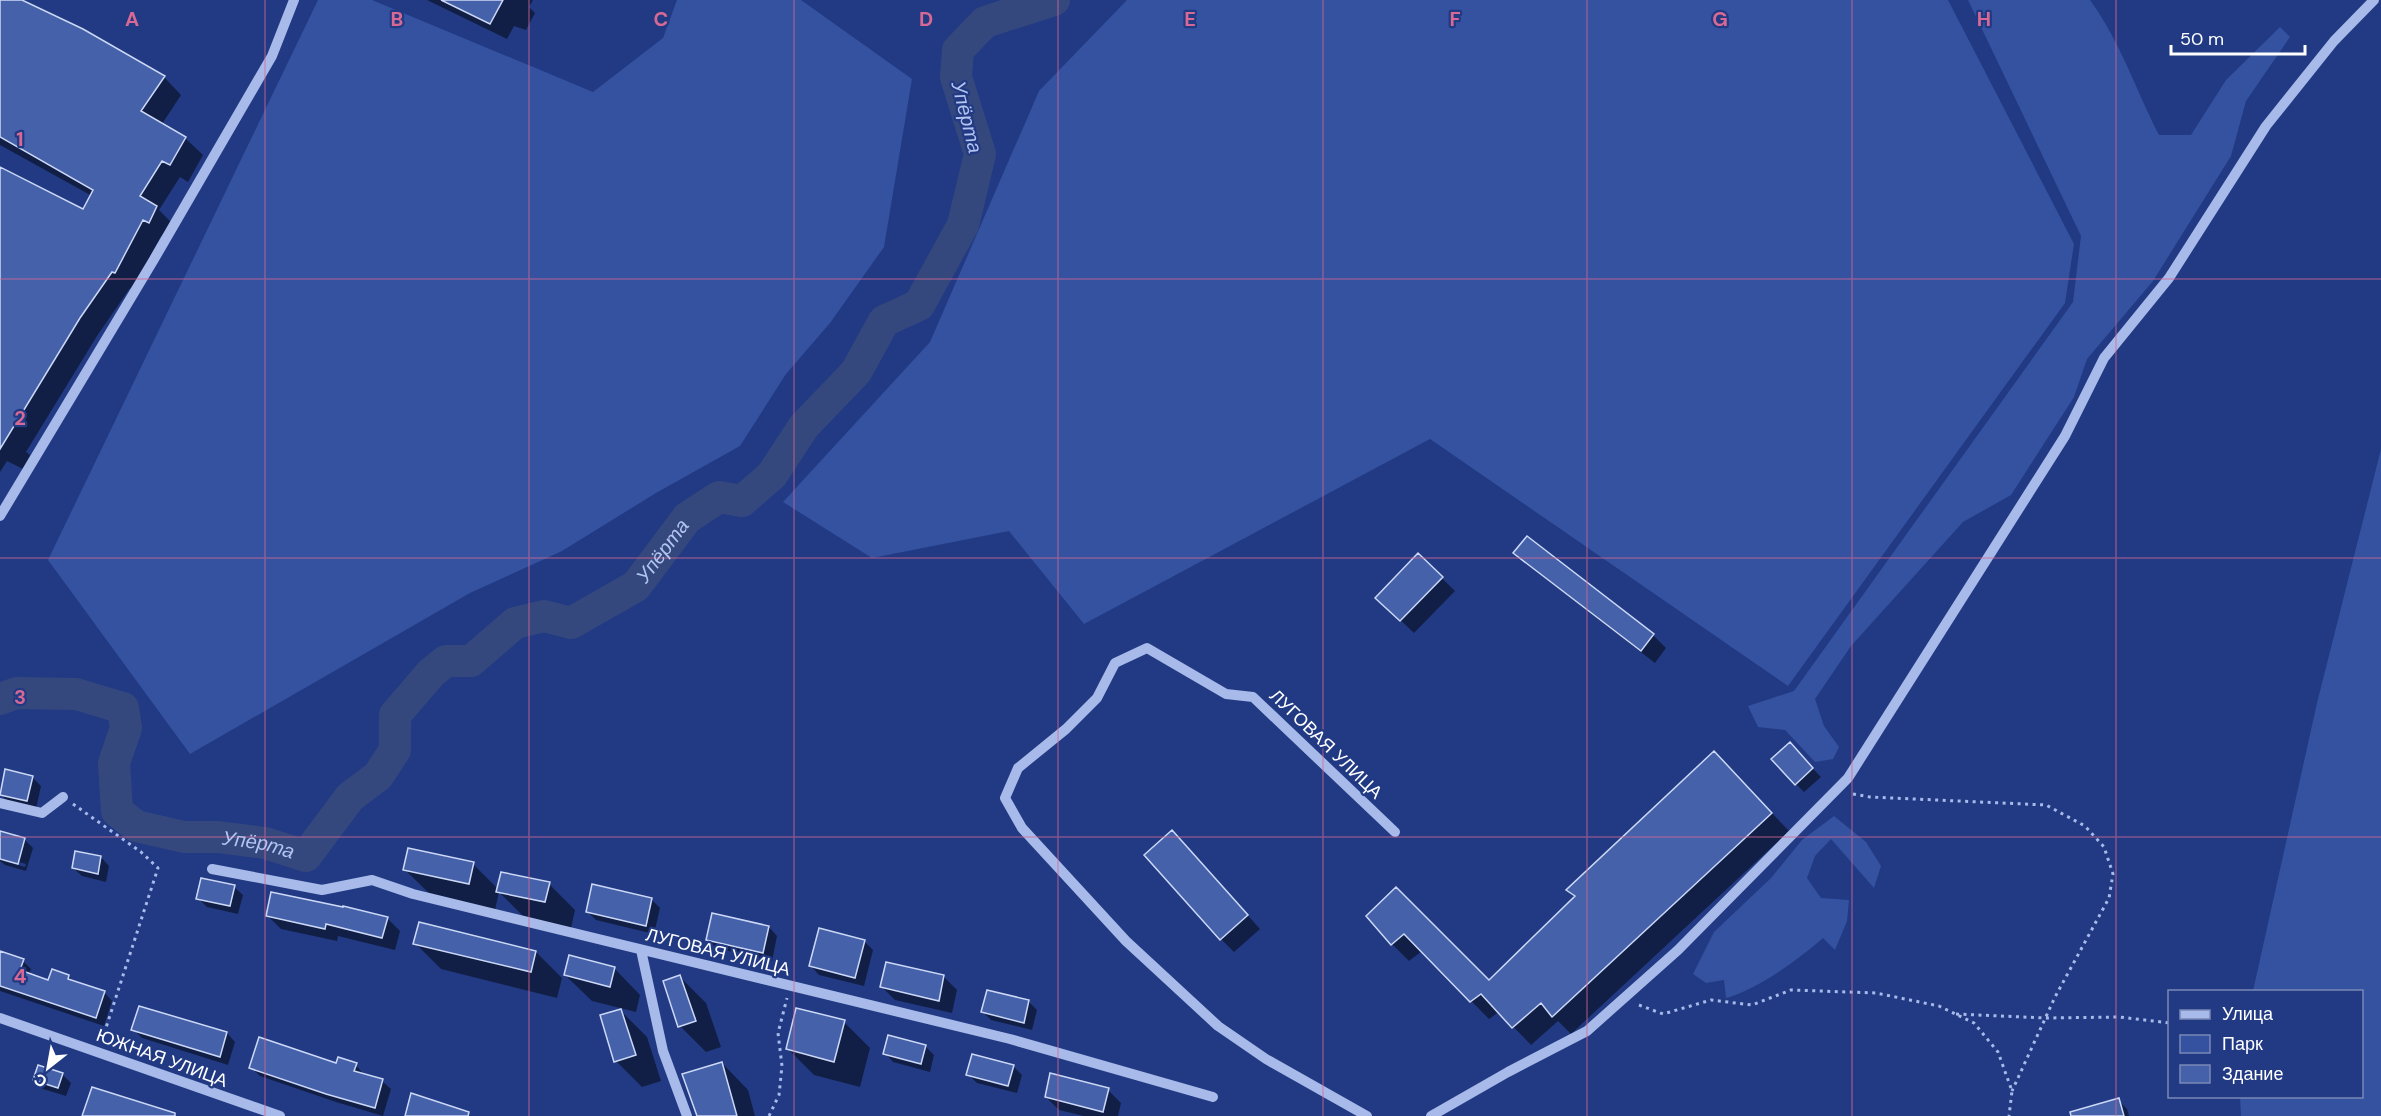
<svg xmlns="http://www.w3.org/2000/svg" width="2381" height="1116" font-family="'DM Sans',sans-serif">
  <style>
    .green { fill: #3452a0 }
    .shadow { fill: #0007; fill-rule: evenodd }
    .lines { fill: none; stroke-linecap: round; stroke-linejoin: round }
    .river { stroke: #35487e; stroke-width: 32 }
    .building { fill: #4561aa; stroke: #ccd8f6; stroke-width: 1.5 }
    .path { stroke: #a8bae9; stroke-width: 3; stroke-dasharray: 3 4.5; stroke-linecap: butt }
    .minor { stroke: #a8bae9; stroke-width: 10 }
    .grid { fill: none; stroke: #d76994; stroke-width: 1.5; stroke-opacity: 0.55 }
    .labels { text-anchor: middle; stroke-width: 4.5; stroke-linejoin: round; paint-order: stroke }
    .street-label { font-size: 18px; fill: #fff; stroke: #213a83 }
    .water-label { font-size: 20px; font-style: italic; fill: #b3c4f0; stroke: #213a83 }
    .grid-label { font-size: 20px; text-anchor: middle; font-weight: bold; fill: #d76994; stroke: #213a83; stroke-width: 4.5; stroke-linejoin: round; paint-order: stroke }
  </style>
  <rect width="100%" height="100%" fill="#213a83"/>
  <path class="green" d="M 318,0 L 372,0 L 593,92 L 663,38 L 677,0 L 801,0 L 912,79 L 884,247 L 830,323 L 786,374 L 740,446 L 656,493 L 562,551 L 470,593 L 190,754 L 48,560 Z
    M 1127,0 L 1948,0 L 2074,244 L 2065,303 L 1788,686 L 1430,439 L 1084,624 L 1009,531 L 872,558 L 783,502 L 930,342 L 1039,91 Z
    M 1968,0 L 2090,0 C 2120,41 2136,90 2159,135 L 2191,135 L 2226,80 L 2280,27 L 2290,37 L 2246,101 L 2231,156 L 2153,281 L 2087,359 L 2074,397 L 2011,495 L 1963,522 L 1851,646 L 1815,699 L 1824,726 L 1839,747 L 1833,759 L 1815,762 L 1785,730 L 1758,727 L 1748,706 L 1794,691 L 2073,302 L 2081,236 Z
    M 2381,449 L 2381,1116 L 2241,1116 L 2240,1097 L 2362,1096 L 2362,992 L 2253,991 L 2317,703 Z
    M 1834,816 L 1866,842 L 1881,866 L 1874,888 L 1831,839 L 1815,856 L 1807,878 L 1821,898 L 1849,900 L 1847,921 L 1835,950 L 1823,938 C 1799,959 1757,990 1726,998 L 1724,980 L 1706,983 L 1693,974 L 1714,932 L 1771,878 L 1802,840 Z"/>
  <path class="shadow" d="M 0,0 L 19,0 L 164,77 L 181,95 L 162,124 L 185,138 L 203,155 L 188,182 L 180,177 L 159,210 L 174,225 L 167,239 L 161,236 L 133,290 L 130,288 L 97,336 L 26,452 L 30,455 L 23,469 L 7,461 L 0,472 L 0,169 L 84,211 L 92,196 L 0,145 Z
    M 427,0 L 533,0 L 529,7 L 535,13 L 526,30 L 514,26 L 507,39 Z
    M 1515,553 L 1653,635 L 1666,648 L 1655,663 L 1529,566 Z
    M 1418,555 L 1455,591 L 1414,633 L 1377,598 Z
    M 1789,744 L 1821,777 L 1804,792 L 1796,784 Z
    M 1732,771 L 1789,831 L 1571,1034 L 1558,1021 L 1531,1045 L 1499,1012 L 1489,1019 L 1422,951 L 1409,961 L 1392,944 L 1396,889 L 1489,982 L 1576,897 L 1568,890 Z
    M 32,777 L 41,786 L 36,809 L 10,803 L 1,795 Z
    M 24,839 L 33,848 L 26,871 L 5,865 L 0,861 L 0,842 ZM 4,858 L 26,864 L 25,867 L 4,861 Z
    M 1185,845 L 1260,929 L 1234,952 L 1221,939 Z
    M 101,857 L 109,866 L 106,882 L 82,876 L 73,868 Z
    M 473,864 L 498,889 L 549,884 L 575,910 L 571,928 L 524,917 L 499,892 L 495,910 L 431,895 L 404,869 Z
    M 234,887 L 243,895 L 238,914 L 207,907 L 198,898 Z
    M 651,899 L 660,908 L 654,934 L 596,920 L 587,911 Z
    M 268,916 L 387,918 L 400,931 L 395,950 L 338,936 L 337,941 L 281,929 Z
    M 769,927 L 777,936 L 772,961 L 716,948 L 707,939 Z
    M 864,941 L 873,950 L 864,986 L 819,975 L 811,966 Z
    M 415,943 L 536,952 L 562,978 L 557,998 L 441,969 Z
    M 0,952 L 23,961 L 31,969 L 29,975 L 49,982 L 68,976 L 75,983 L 104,992 L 112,1001 L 104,1026 L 0,991 Z
    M 888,964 L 944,977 L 957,990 L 952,1013 L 895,1000 L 882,987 Z
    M 614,968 L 640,995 L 636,1012 L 592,1001 L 565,975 Z
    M 680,977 L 706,1003 L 721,1047 L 706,1052 L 680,1026 Z
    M 1029,1002 L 1037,1010 L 1032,1030 L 991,1020 L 983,1012 Z
    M 621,1011 L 647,1037 L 661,1081 L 642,1087 L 616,1061 Z
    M 844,1022 L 870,1048 L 860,1087 L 814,1075 L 788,1049 Z
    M 133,1029 L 227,1033 L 235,1042 L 228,1065 L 142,1038 Z
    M 925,1046 L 934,1055 L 930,1072 L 893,1062 L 885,1053 Z
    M 722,1063 L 748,1090 L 755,1116 L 698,1116 Z
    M 356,1065 L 364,1075 L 382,1081 L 391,1089 L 383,1116 L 336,1102 L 260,1076 L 251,1067 Z
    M 1013,1066 L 1022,1075 L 1017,1093 L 977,1083 L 968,1074 Z
    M 62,1074 L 71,1083 L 66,1096 L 43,1089 L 34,1080 Z
    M 1108,1090 L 1121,1103 L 1118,1116 L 1084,1116 L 1059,1110 L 1046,1097 Z
    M 2118,1100 L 2127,1109 L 2129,1116 L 2100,1116 Z"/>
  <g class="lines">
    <path class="river" id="s1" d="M 0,699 L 17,693 L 76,694 L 123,708 L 126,728 L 114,763 L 117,811 L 136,826 L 184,837 L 218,837 L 265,843 L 306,856 L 350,797 L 378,776 L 395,750 L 395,715 L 431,673 L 446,661 L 471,661 L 515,623 L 544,616 L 571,623 L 636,586 L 687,518 L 719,497 L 742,501 L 772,475 L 804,426 L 856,372 L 884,321 L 919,305 L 963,225 L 980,154 L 956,77 L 958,50 L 985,22 L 1054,0"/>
  </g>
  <path class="building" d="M 0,0 L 22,0 L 83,29 L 165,76 L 141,111 L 186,137 L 170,165 L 162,161 L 140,196 L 157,206 L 149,223 L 143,220 L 115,273 L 112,272 L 80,318 L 0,449 L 0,167 L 83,209 L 93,190 L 0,137 Z
    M 441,0 L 503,0 L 490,24 Z
    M 1527,536 L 1654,634 L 1641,651 L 1513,553 Z
    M 1418,553 L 1443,577 L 1400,621 L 1375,598 Z
    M 1790,742 L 1813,768 L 1795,785 L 1771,759 Z
    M 1714,751 L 1772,813 L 1552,1017 L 1541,1003 L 1512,1028 L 1481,994 L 1470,1002 L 1404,934 L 1391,945 L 1366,916 L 1396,887 L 1489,980 L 1575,896 L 1566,890 Z
    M 5,769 L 33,776 L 27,801 L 0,795 Z
    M 1172,830 L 1248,915 L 1220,940 L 1144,855 Z
    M 0,831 L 25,838 L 18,864 L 0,859 Z
    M 408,848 L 474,862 L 469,884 L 403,870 Z
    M 75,851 L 101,856 L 98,874 L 72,868 Z
    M 501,872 L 550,882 L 545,902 L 496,892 Z
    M 201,878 L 235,885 L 230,906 L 196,899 Z
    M 592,884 L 652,898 L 646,926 L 586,912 Z
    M 271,892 L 343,907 L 343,906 L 388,917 L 382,938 L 326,924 L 325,929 L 266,916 Z
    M 712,913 L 769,926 L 763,953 L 706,940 Z
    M 419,922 L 536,951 L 531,972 L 413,944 Z
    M 819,928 L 865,940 L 855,978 L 809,966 Z
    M 0,951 L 24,959 L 20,970 L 48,980 L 52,969 L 69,975 L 68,979 L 105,991 L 96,1018 L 0,986 Z
    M 569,955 L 615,967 L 610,987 L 564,975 Z
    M 886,962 L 944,975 L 939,1001 L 880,987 Z
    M 680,975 L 696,1021 L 678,1027 L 663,981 Z
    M 987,990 L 1029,1000 L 1024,1023 L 981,1012 Z
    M 139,1006 L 227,1032 L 220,1057 L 131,1030 Z
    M 796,1008 L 845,1020 L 834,1062 L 786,1049 Z
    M 621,1009 L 636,1055 L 614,1062 L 600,1015 Z
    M 888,1035 L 926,1045 L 921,1064 L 883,1054 Z
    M 259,1037 L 336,1063 L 338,1057 L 357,1063 L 354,1071 L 383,1079 L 375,1108 L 326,1094 L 249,1068 Z
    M 972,1054 L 1014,1065 L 1008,1086 L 966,1075 Z
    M 722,1062 L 737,1116 L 697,1116 L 682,1074 Z
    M 38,1065 L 63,1073 L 58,1088 L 33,1080 Z
    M 1050,1073 L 1109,1088 L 1103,1112 L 1045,1097 Z
    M 92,1087 L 175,1113 L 175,1116 L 82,1116 Z
    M 411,1093 L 469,1112 L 468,1116 L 405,1116 Z
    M 2119,1098 L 2124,1116 L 2071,1116 L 2070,1112 Z"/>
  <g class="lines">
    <path class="path" d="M 1853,794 L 1870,797 L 2046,805 L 2085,826 L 2104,847 L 2113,874 L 2109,898 L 2055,997 L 2012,1091
      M 73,804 L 141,852 L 158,868 L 102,1040
      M 1639,1005 L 1663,1014 L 1711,1000 L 1752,1005 L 1791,990 L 1876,993 L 1939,1006 L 1974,1023 L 1998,1052 L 2012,1091 L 2009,1116
      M 1956,1014 L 2045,1018 L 2119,1017 L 2170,1023
      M 769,1116 L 779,1095 L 782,1066 L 778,1033 L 787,998"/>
    <path class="minor" d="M 0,516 L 153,261 L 272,56 L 294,0
      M 0,803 L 42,813 L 63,797
      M 212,869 L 322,890 L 372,880 L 413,894 L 1010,1039 L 1213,1097
      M 641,950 L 663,1051 L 687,1116
      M 0,1018 L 280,1116
      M 1367,1116 L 1266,1059 L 1218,1026 L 1126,941 L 1022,828 L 1005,798 L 1018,768 L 1066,729 L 1097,698 L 1115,663 L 1147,648 L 1226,694 L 1253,697 L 1395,832
      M 1431,1116 L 1508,1072 L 1587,1031 L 1678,950 L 1848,778 L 2065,436 L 2104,358 L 2169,278 L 2266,126 L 2334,41 L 2374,0"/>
  </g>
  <path class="grid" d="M 265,0 L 265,1116M 529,0 L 529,1116M 794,0 L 794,1116M 1058,0 L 1058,1116M 1323,0 L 1323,1116M 1587,0 L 1587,1116M 1852,0 L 1852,1116M 2116,0 L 2116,1116M 0,279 L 2381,279M 0,558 L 2381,558M 0,837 L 2381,837"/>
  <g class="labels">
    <g class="street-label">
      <text transform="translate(1326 744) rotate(44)" y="6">ЛУГОВАЯ УЛИЦА</text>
      <text transform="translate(718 952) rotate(14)" y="6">ЛУГОВАЯ УЛИЦА</text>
      <text transform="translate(162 1058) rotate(20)" y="6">ЮЖНАЯ УЛИЦА</text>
    </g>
    <g class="water-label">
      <text transform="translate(967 117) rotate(76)" y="7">Упёрта</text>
      <text dy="7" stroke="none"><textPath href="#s1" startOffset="938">Упёрта</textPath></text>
      <text dy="7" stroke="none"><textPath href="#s1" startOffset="380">Упёрта</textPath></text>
    </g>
  </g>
  <g class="grid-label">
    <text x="132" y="26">A</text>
    <text x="397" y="26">B</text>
    <text x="661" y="26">C</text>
    <text x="926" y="26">D</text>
    <text x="1190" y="26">E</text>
    <text x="1455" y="26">F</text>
    <text x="1720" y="26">G</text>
    <text x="1984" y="26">H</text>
    <text x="20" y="146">1</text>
    <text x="20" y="425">2</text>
    <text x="20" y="704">3</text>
    <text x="20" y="983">4</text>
  </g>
  <rect x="2168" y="990" width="195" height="108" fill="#213a83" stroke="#7a89b5" stroke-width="1.5"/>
  <rect x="2180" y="1010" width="30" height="9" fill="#a8bae9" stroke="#7a89b5" stroke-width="1.5"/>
  <text x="2222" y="1020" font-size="18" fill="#ffffff">Улица</text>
  <rect x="2180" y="1035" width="30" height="18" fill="#3452a0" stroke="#7a89b5" stroke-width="1.5"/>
  <text x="2222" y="1050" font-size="18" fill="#ffffff">Парк</text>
  <rect x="2180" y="1065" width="30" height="18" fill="#4561aa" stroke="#7a89b5" stroke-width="1.5"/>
  <text x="2222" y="1080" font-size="18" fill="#ffffff">Здание</text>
  <g transform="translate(48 1068) rotate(211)" stroke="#213a83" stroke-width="4.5" paint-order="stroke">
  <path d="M0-4.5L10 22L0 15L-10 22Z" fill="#ffffff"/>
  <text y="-9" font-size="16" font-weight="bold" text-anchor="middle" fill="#ffffff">С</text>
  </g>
  <path d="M2171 45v9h134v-9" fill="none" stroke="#ffffff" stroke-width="3"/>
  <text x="2180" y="45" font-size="18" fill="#ffffff" stroke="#213a83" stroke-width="4.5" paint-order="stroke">50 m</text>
</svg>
